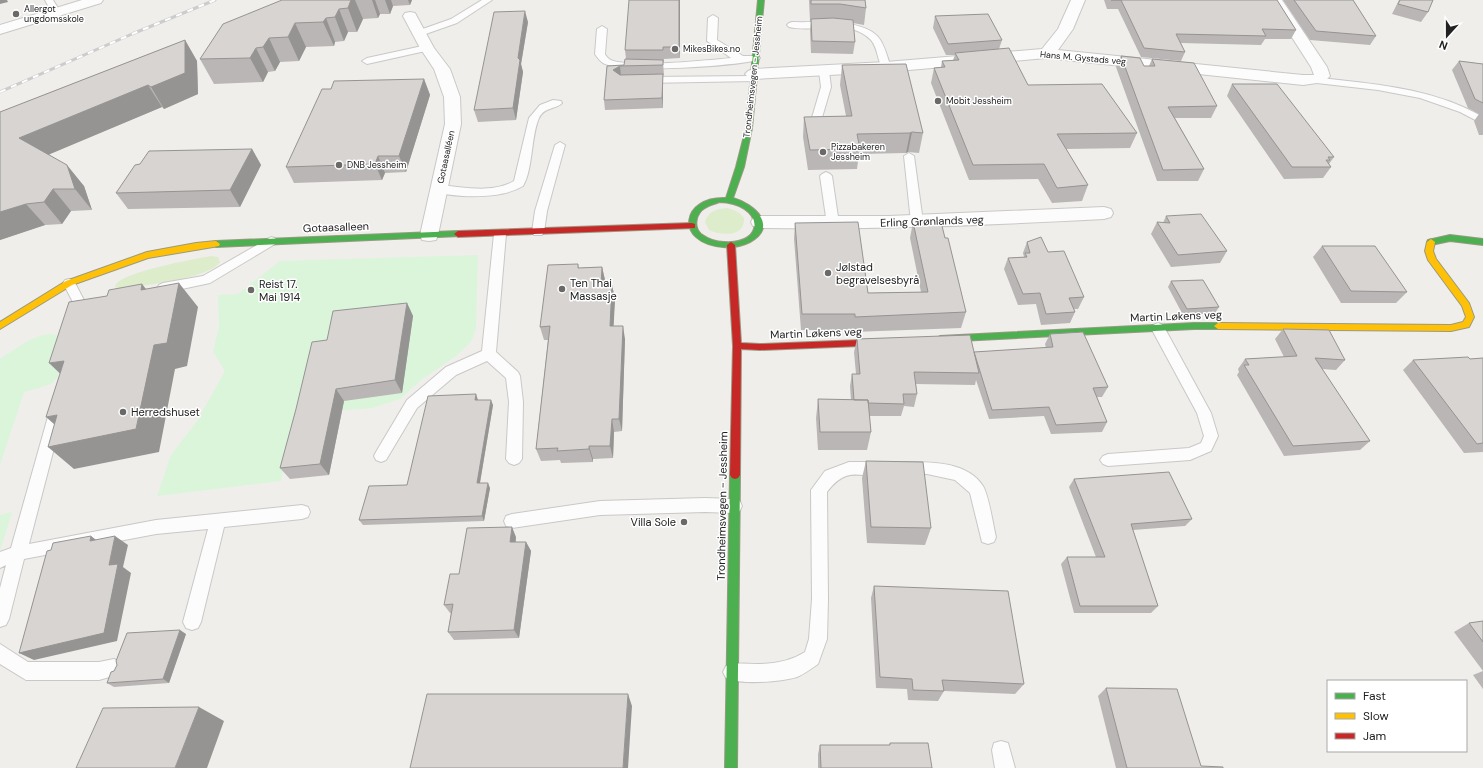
<svg xmlns="http://www.w3.org/2000/svg" width="1483" height="768" font-family="'DM Sans',sans-serif">
  <style>
    .grass { fill: #ddeccb }
    .park { fill: #daf5da }
    .lines { fill: none; stroke-linecap: round; stroke-linejoin: round }
    .lane-casing { stroke: #c9c8c7; stroke-width: 2 }
    .street-casing { stroke: #c9c8c7; stroke-width: 2 }
    .fast-casing { stroke: #999a82; stroke-width: 2 }
    .slow-casing { stroke: #999a82; stroke-width: 2 }
    .jam-casing { stroke: #999a82; stroke-width: 2 }
    .lane { fill: #fdfcfc; fill-rule: evenodd }
    .street { fill: #fdfcfc; fill-rule: evenodd }
    .fast { fill: #4caf50; fill-rule: evenodd }
    .slow { fill: #ffc107; fill-rule: evenodd }
    .jam { fill: #c62828; fill-rule: evenodd }
    .rail-casing { stroke: #ccc; stroke-width: 3 }
    .rail { stroke: #fff; stroke-width: 2; stroke-dasharray: 6; stroke-linecap: butt }
    .wall { fill: #b9b6b5 }
    .shaded-wall { fill: #969493 }
    .building { fill: #d7d4d2; stroke: #969493 }
    .poi-dot { fill: #6a6968; stroke: #fff; stroke-width: 1.5 }
    .labels { text-anchor: middle; stroke-width: 3; stroke-linejoin: round; paint-order: stroke }
    .far-poi-label { font-size: 9px; fill: #222; stroke: #fff; text-anchor: start }
    .far-street-label { font-size: 9px; fill: #222; stroke: #fff }
    .street-label { font-size: 11px; fill: #222; stroke: #fff }
    .poi-label { font-size: 11px; fill: #222; stroke: #fff; text-anchor: start }
  </style>
  <rect width="100%" height="100%" fill="#f0eeeb"/>
  <path class="grass" d="M 727,208 C 735,210 740,212 744,218 C 745,237 721,236 709,230 L 705,222 C 708,211 717,209 727,208 Z
    M 211,256 L 218,257 L 220,262 C 209,279 139,286 118,289 L 115,286 C 120,272 195,259 211,256 Z"/>
  <path class="park" d="M 478,255 L 476,328 L 471,342 L 456,356 L 421,380 L 400,399 L 372,408 L 295,414 L 281,481 L 157,496 L 171,455 L 197,421 L 225,371 L 213,352 L 219,327 L 218,295 L 238,294 L 280,261 Z
    M 51,334 L 57,335 L 60,338 C 61,350 64,375 52,383 C 44,387 33,389 24,392 L 0,465 L 0,359 C 16,349 32,335 51,334 Z
    M 12,512 L 0,551 L 0,515 Z"/>
  <g class="lines">
    <g class="lane-casing">
      <path id="lane" d="M 45,0 L 53,0 L 61,13 L 59,15 L 53,15 Z
        M 482,0 L 492,0 L 457,23 L 420,36 L 415,33 L 417,31 L 451,19 Z
        M 713,15 L 718,18 L 717,40 L 743,56 L 758,56 L 760,58 L 758,60 C 733,66 624,74 603,63 C 600,61 597,57 595,54 L 597,29 L 602,26 L 607,29 L 605,54 C 605,55 608,58 609,59 C 624,69 710,60 731,58 L 707,41 L 708,18 Z
        M 792,22 C 816,23 863,18 879,38 C 885,46 887,57 891,67 L 889,69 L 883,69 C 877,60 878,48 871,40 C 850,18 814,33 789,27 L 787,25 L 789,23 Z
        M 427,45 L 432,48 L 430,50 L 367,64 L 362,61 L 367,58 Z
        M 824,68 L 829,71 L 831,87 L 821,121 L 816,124 L 811,121 L 821,87 L 819,71 Z
        M 753,76 L 758,79 L 757,81 L 645,83 L 640,80 L 645,77 Z
        M 1312,77 C 1371,84 1431,87 1483,117 L 1483,124 L 1460,112 L 1420,98 L 1378,90 L 1308,82 L 1307,80 L 1308,78 Z
        M 553,100 L 561,101 L 562,103 C 557,109 544,107 539,118 C 531,135 533,170 523,186 C 502,199 459,198 435,192 L 433,189 L 435,186 L 439,185 C 463,187 492,194 514,181 L 529,118 L 540,105 Z
        M 560,142 L 565,145 L 547,211 L 544,232 L 542,235 L 534,235 L 532,232 L 535,211 L 555,145 Z
        M 909,153 L 914,156 L 923,222 L 921,225 L 913,225 L 911,222 L 904,156 Z
        M 826,172 L 830,174 L 832,176 L 839,224 L 837,227 L 829,227 L 827,224 L 820,176 L 822,174 Z
        M 500,230 L 504,231 L 506,234 L 496,352 L 518,372 L 520,376 L 523,402 L 522,459 L 519,463 L 514,465 L 509,463 L 506,459 L 509,402 L 506,378 L 487,361 L 456,375 L 417,408 L 386,460 L 381,462 L 376,460 L 374,456 L 376,452 L 407,400 L 446,367 L 482,351 L 494,234 L 496,231 Z
        M 271,237 L 275,238 L 277,241 L 275,244 L 210,283 L 163,293 L 159,291 L 157,288 L 159,285 L 163,283 L 203,276 Z
        M 69,279 L 73,280 L 75,283 L 87,306 L 86,309 L 81,311 L 76,309 L 75,306 L 63,283 L 65,280 Z
        M 1158,323 L 1163,325 L 1211,413 L 1218,436 L 1211,451 L 1190,460 L 1108,466 L 1103,464 L 1100,460 L 1103,456 L 1108,454 L 1189,448 L 1201,443 L 1204,436 L 1197,413 L 1151,328 L 1153,325 Z
        M 58,400 L 63,402 L 65,406 L 29,544 L 156,520 L 302,505 L 308,507 L 310,512 L 308,517 L 302,519 L 224,527 L 201,622 L 198,628 L 192,630 L 186,628 L 183,622 L 208,529 L 156,534 L 24,559 L 9,619 L 6,625 L 0,627 L 0,588 L 6,565 L 0,568 L 0,552 L 11,548 L 51,406 L 53,402 Z
        M 849,462 L 883,462 L 888,463 L 891,468 L 888,473 C 862,482 850,462 827,492 L 828,599 L 827,639 L 818,664 C 811,669 804,674 797,677 C 780,682 741,685 726,678 L 723,672 L 726,666 C 736,662 746,664 757,664 C 773,664 791,661 805,652 L 809,639 L 812,599 L 811,490 L 825,471 Z
        M 904,462 C 930,462 967,461 983,486 C 989,496 993,525 996,537 L 994,542 L 988,544 L 982,542 L 970,493 L 955,480 L 927,474 L 904,474 L 899,473 L 896,468 L 899,463 Z
        M 705,498 L 734,499 L 740,501 L 742,506 L 740,511 L 734,513 L 705,512 L 600,515 L 512,528 L 506,526 L 504,521 L 506,516 L 512,514 L 600,501 Z
        M 0,644 L 28,662 L 99,662 L 114,659 L 120,662 L 123,668 L 120,674 L 99,680 L 26,680 L 0,664 Z
        M 1001,741 L 1008,743 L 1015,768 L 995,768 L 992,750 L 994,743 Z"/>
    </g>
    <g class="street-casing">
      <path id="street" d="M 82,0 L 103,0 L 101,3 L 0,34 L 0,25 Z
        M 1071,0 L 1085,0 L 1073,29 L 1058,50 L 1303,75 L 1314,75 L 1311,67 L 1268,0 L 1282,0 L 1327,67 L 1330,76 L 1324,82 L 1303,85 L 1046,58 L 886,72 L 753,79 L 748,77 L 745,74 L 748,71 L 753,69 L 886,62 L 1042,49 L 1058,29 Z
        M 410,12 L 415,13 L 434,48 L 450,69 L 460,97 L 461,124 L 438,235 L 436,240 L 429,241 L 422,240 L 420,235 L 445,124 L 444,97 L 434,69 L 420,48 L 403,16 L 405,13 Z
        M 1104,207 L 1111,209 L 1113,213 L 1111,217 L 1104,219 C 989,225 875,230 760,228 L 753,226 L 751,222 L 753,218 L 760,216 L 889,216 Z"/>
    </g>
    <g class="fast-casing">
      <path id="fast" d="M 758,0 L 764,0 L 752,128 L 744,167 L 733,198 C 754,204 779,226 750,242 C 742,246 732,248 723,247 C 674,243 681,196 726,198 L 736,167 L 746,128 ZM 719,202 C 764,203 767,245 724,242 C 716,242 708,239 701,234 C 693,227 696,213 705,208 C 709,205 715,204 719,202 Z
        M 458,231 L 462,234 L 461,236 L 216,247 L 212,244 L 216,241 Z
        M 1450,235 L 1483,239 L 1483,245 L 1450,241 L 1431,245 L 1427,242 L 1428,240 Z
        M 1194,323 L 1218,323 L 1222,326 L 1218,329 L 1194,329 L 940,342 L 936,339 L 940,336 Z
        M 735,471 L 738,472 L 740,475 L 737,768 L 725,768 L 730,475 L 732,472 Z"/>
    </g>
    <g class="slow-casing">
      <path id="slow" d="M 1431,239 L 1435,242 L 1433,251 L 1436,259 L 1469,303 L 1474,317 L 1469,327 L 1451,331 L 1218,329 L 1214,326 L 1218,323 L 1451,325 L 1463,322 L 1466,317 L 1462,306 L 1428,260 L 1425,251 L 1427,242 Z
        M 216,241 L 220,244 L 219,246 L 148,258 L 72,285 L 0,329 L 0,322 L 66,281 L 147,252 L 196,243 Z"/>
    </g>
    <g class="jam-casing">
      <path id="jam" d="M 692,223 L 695,224 L 695,228 L 458,237 L 454,234 L 458,231 Z
        M 731,242 L 735,245 L 741,343 L 760,344 L 886,339 L 890,342 L 886,345 L 760,350 L 741,349 L 740,475 L 738,478 L 735,479 L 732,478 L 730,475 L 733,346 L 727,245 Z"/>
    </g>
    <use href="#lane" class="lane"/>
    <use href="#street" class="street"/>
    <use href="#fast" class="fast"/>
    <use href="#slow" class="slow"/>
    <use href="#jam" class="jam"/>
    <g class="rail-casing">
      <path id="rail" d="M 0,92 L 132,34 L 215,0"/>
    </g>
    <use href="#rail" class="rail"/>
  </g>
  <path class="wall" d="M 282,0 L 412,0 L 410,5 L 393,6 L 390,14 L 380,14 L 378,18 L 363,19 L 357,32 L 348,32 L 344,41 L 335,42 L 334,46 L 306,47 L 299,61 L 280,62 L 275,71 L 268,72 L 263,82 L 214,84 L 200,59 Z
    M 680,0 L 680,58 L 664,59 L 664,62 L 663,62 L 664,75 L 663,75 L 663,108 L 605,110 L 604,100 L 607,66 L 624,65 L 626,59 L 625,50 Z
    M 809,0 L 865,0 L 866,8 L 864,25 L 853,23 L 855,42 L 853,54 L 811,53 L 810,30 L 811,21 L 810,21 Z
    M 1104,0 L 1277,0 L 1296,30 L 1291,39 L 1265,39 L 1261,45 L 1181,43 L 1185,52 L 1181,61 L 1141,57 L 1118,9 L 1107,9 Z
    M 1283,0 L 1353,0 L 1376,36 L 1370,45 L 1310,40 Z
    M 1399,0 L 1433,0 L 1428,12 L 1421,22 L 1392,14 Z
    M 935,16 L 1002,40 L 999,49 L 1028,85 L 1137,133 L 1130,148 L 1066,149 L 1088,185 L 1082,201 L 1052,203 L 1038,179 L 969,180 L 931,83 L 934,68 L 941,67 L 942,61 L 953,60 L 955,55 L 946,55 L 933,28 Z
    M 528,22 L 521,64 L 523,72 L 516,120 L 478,122 L 474,110 Z
    M 185,40 L 197,61 L 198,94 L 164,109 L 162,107 L 49,154 L 84,186 L 92,210 L 71,211 L 62,224 L 45,225 L 0,240 L 0,112 Z
    M 1121,56 L 1144,66 L 1149,66 L 1152,59 L 1217,106 L 1211,118 L 1175,118 L 1204,169 L 1198,181 L 1157,181 L 1116,67 Z
    M 1459,61 L 1483,64 L 1483,135 L 1479,135 L 1474,121 L 1479,114 L 1468,108 L 1452,70 Z
    M 842,65 L 923,133 L 919,153 L 908,152 L 906,153 L 859,154 L 857,169 L 808,170 L 803,137 L 804,117 L 846,116 L 840,85 Z
    M 424,79 L 430,95 L 406,172 L 385,173 L 382,180 L 294,183 L 286,167 Z
    M 1232,84 L 1334,157 L 1329,164 L 1331,167 L 1323,178 L 1284,179 L 1227,96 Z
    M 252,149 L 261,165 L 240,207 L 128,209 L 116,193 L 140,164 Z
    M 1166,216 L 1227,251 L 1220,263 L 1171,267 L 1151,234 L 1157,222 L 1163,223 Z
    M 913,222 L 945,238 L 966,312 L 961,328 L 853,332 L 853,330 L 801,330 L 794,239 L 795,223 L 868,293 L 921,292 L 910,238 Z
    M 1027,242 L 1048,252 L 1084,297 L 1078,309 L 1074,309 L 1075,312 L 1070,323 L 1041,325 L 1036,304 L 1018,305 L 1004,269 L 1008,258 L 1024,257 L 1023,253 Z
    M 1322,246 L 1407,292 L 1396,303 L 1341,303 L 1313,257 Z
    M 578,264 L 579,268 L 602,267 L 605,280 L 604,286 L 612,285 L 615,299 L 613,326 L 625,339 L 622,431 L 614,432 L 613,458 L 593,459 L 593,462 L 561,463 L 560,460 L 541,461 L 536,449 L 548,340 L 544,340 L 540,327 Z
    M 1171,281 L 1219,307 L 1215,313 L 1183,315 L 1168,287 Z
    M 407,303 L 413,316 L 402,393 L 344,401 L 329,475 L 290,479 L 280,468 L 327,340 Z
    M 1283,329 L 1345,360 L 1336,370 L 1322,369 L 1370,441 L 1360,450 L 1284,456 L 1237,375 L 1239,372 L 1238,369 L 1245,359 L 1284,357 L 1275,339 Z
    M 1050,334 L 1108,387 L 1102,397 L 1097,397 L 1107,422 L 1102,432 L 1051,434 L 1044,416 L 989,419 L 976,380 L 975,385 L 916,384 L 917,394 L 914,407 L 904,406 L 901,416 L 869,416 L 871,432 L 867,450 L 818,450 L 816,418 L 818,399 L 851,400 L 850,386 L 852,374 L 856,374 L 854,352 L 857,339 L 974,352 L 1046,348 L 1045,344 Z
    M 1483,358 L 1483,452 L 1464,453 L 1403,370 L 1413,360 L 1470,359 Z
    M 478,400 L 493,405 L 480,483 L 490,488 L 484,521 L 363,525 L 359,520 L 407,485 Z
    M 866,461 L 931,528 L 925,545 L 867,543 L 862,478 Z
    M 1074,479 L 1192,519 L 1185,526 L 1133,530 L 1158,606 L 1151,613 L 1074,613 L 1061,564 L 1067,557 L 1096,557 L 1069,487 Z
    M 516,537 L 516,542 L 526,542 L 531,551 L 519,638 L 454,640 L 448,632 L 451,613 L 450,613 L 444,605 L 459,574 Z
    M 874,586 L 1024,684 L 1015,694 L 944,691 L 938,701 L 908,700 L 907,689 L 876,688 L 871,598 Z
    M 1483,621 L 1483,689 L 1473,675 L 1483,671 L 1454,632 L 1469,623 Z
    M 186,634 L 169,683 L 114,687 L 107,683 Z
    M 1106,688 L 1201,766 L 1223,768 L 1116,768 L 1098,696 Z
    M 890,743 L 932,768 L 818,768 L 818,754 L 820,745 L 889,745 Z"/>
  <path class="shaded-wall" d="M 0,0 L 7,0 L 8,2 L 0,4 Z
    M 351,0 L 355,0 L 363,19 L 357,32 L 348,8 Z
    M 372,0 L 375,0 L 380,14 L 378,18 Z
    M 385,0 L 391,0 L 393,6 L 390,14 Z
    M 408,0 L 412,0 L 410,5 Z
    M 679,0 L 680,0 L 680,58 L 679,47 Z
    M 339,9 L 348,32 L 344,41 L 335,17 Z
    M 525,11 L 528,22 L 521,64 L 523,72 L 516,120 L 513,108 L 518,58 Z
    M 326,18 L 335,42 L 334,46 L 323,22 Z
    M 295,23 L 306,47 L 299,61 L 288,37 Z
    M 269,38 L 280,62 L 275,71 L 263,47 Z
    M 185,40 L 197,61 L 198,94 L 164,109 L 151,87 Z
    M 256,48 L 268,72 L 263,82 L 250,58 Z
    M 620,66 L 621,76 L 613,70 Z
    M 663,74 L 663,108 L 662,98 Z
    M 424,79 L 430,95 L 406,172 L 399,156 Z
    M 148,85 L 162,107 L 36,160 L 19,138 Z
    M 912,132 L 908,152 L 906,153 L 910,133 Z
    M 252,149 L 261,165 L 240,207 L 230,190 Z
    M 378,156 L 385,173 L 382,180 L 375,164 Z
    M 67,165 L 84,186 L 92,210 L 75,189 Z
    M 53,189 L 71,211 L 62,224 L 44,202 Z
    M 26,204 L 45,225 L 0,240 L 0,212 Z
    M 602,267 L 605,280 L 603,299 L 601,286 Z
    M 179,283 L 198,307 L 187,366 L 175,369 L 159,452 L 74,469 L 48,447 L 154,345 Z
    M 142,284 L 162,309 L 141,290 Z
    M 612,285 L 615,299 L 613,339 L 610,326 Z
    M 407,303 L 413,316 L 402,393 L 395,380 Z
    M 623,326 L 625,339 L 622,431 L 619,419 Z
    M 64,361 L 74,387 L 49,363 Z
    M 336,389 L 344,401 L 329,475 L 320,464 Z
    M 476,394 L 478,400 L 475,400 Z
    M 491,400 L 493,405 L 479,488 L 477,483 Z
    M 57,415 L 72,440 L 46,417 Z
    M 612,419 L 614,432 L 613,458 L 610,446 Z
    M 589,446 L 593,459 L 593,462 L 589,449 Z
    M 488,483 L 490,488 L 484,521 L 482,516 Z
    M 512,527 L 516,537 L 514,551 L 510,542 Z
    M 91,536 L 104,546 L 90,541 Z
    M 115,536 L 128,545 L 123,567 L 131,573 L 117,641 L 34,660 L 19,653 L 109,565 Z
    M 526,542 L 531,551 L 519,638 L 514,630 Z
    M 180,630 L 186,634 L 169,683 L 163,679 Z
    M 628,694 L 632,706 L 628,768 L 623,768 Z
    M 199,707 L 224,721 L 207,768 L 175,768 Z"/>
  <path class="building" d="M 282,0 L 351,0 L 348,8 L 339,9 L 335,17 L 326,18 L 323,22 L 295,23 L 288,37 L 269,38 L 263,47 L 256,48 L 250,58 L 200,59 L 223,24 Z
    M 629,0 L 679,0 L 679,47 L 663,47 L 663,50 L 625,50 Z
    M 811,0 L 865,0 L 866,8 L 840,4 L 811,4 Z
    M 1111,0 L 1277,0 L 1296,30 L 1262,29 L 1266,36 L 1176,34 L 1185,52 L 1144,48 L 1121,0 Z
    M 1294,0 L 1353,0 L 1376,36 L 1316,31 Z
    M 1400,0 L 1433,0 L 1428,12 L 1398,4 Z
    M 525,11 L 518,58 L 520,60 L 513,108 L 474,110 L 494,12 Z
    M 988,14 L 1002,40 L 948,44 L 935,16 Z
    M 833,18 L 853,20 L 855,42 L 812,41 L 811,19 Z
    M 185,40 L 185,73 L 151,87 L 148,85 L 19,138 L 67,165 L 75,189 L 53,189 L 44,202 L 26,204 L 0,212 L 0,112 Z
    M 1009,48 L 1028,85 L 1102,84 L 1137,133 L 1057,134 L 1088,185 L 1057,188 L 1044,164 L 973,165 L 934,68 L 945,67 L 942,61 L 959,60 L 955,53 Z
    M 1121,56 L 1140,58 L 1144,66 L 1155,66 L 1152,59 L 1194,63 L 1217,106 L 1168,107 L 1204,169 L 1163,170 Z
    M 625,59 L 663,60 L 663,65 L 620,66 L 613,70 L 620,75 L 663,74 L 662,98 L 604,100 L 607,66 L 624,65 Z
    M 1459,61 L 1483,64 L 1483,103 L 1475,99 Z
    M 906,64 L 923,133 L 912,132 L 910,133 L 857,134 L 860,149 L 810,150 L 804,117 L 852,116 L 842,65 Z
    M 424,79 L 399,156 L 378,156 L 375,164 L 286,167 L 322,89 L 331,89 L 334,81 Z
    M 1232,84 L 1277,84 L 1334,157 L 1328,157 L 1330,160 L 1326,160 L 1331,167 L 1292,167 Z
    M 252,149 L 230,190 L 116,193 L 135,165 L 140,164 L 149,151 Z
    M 1201,214 L 1227,251 L 1178,255 L 1157,222 L 1170,223 L 1166,216 Z
    M 858,222 L 868,293 L 928,292 L 913,222 L 941,222 L 945,238 L 948,238 L 966,312 L 855,317 L 855,314 L 802,314 L 795,223 Z
    M 1041,237 L 1048,252 L 1064,251 L 1084,297 L 1069,298 L 1075,312 L 1046,314 L 1040,293 L 1023,294 L 1008,258 L 1027,257 L 1025,253 L 1030,253 L 1027,242 Z
    M 1322,246 L 1375,246 L 1407,292 L 1351,291 Z
    M 578,264 L 578,268 L 602,267 L 601,286 L 612,285 L 610,326 L 623,326 L 619,419 L 612,419 L 610,446 L 589,446 L 589,449 L 557,451 L 558,448 L 536,449 L 550,326 L 540,327 L 548,265 Z
    M 1203,280 L 1219,307 L 1187,309 L 1171,281 Z
    M 179,283 L 167,343 L 154,345 L 136,429 L 48,447 L 57,415 L 46,417 L 64,361 L 49,363 L 69,302 L 107,296 L 109,290 L 142,284 L 141,290 Z
    M 407,303 L 395,380 L 336,389 L 320,464 L 280,468 L 296,409 L 312,342 L 327,340 L 333,311 Z
    M 1283,329 L 1329,330 L 1345,360 L 1315,358 L 1370,441 L 1293,446 L 1244,365 L 1249,365 L 1245,359 L 1297,356 Z
    M 1083,332 L 1108,387 L 1093,388 L 1107,422 L 1056,425 L 1049,407 L 992,410 L 974,352 L 1053,347 L 1050,334 Z
    M 970,335 L 979,373 L 914,372 L 917,394 L 903,394 L 904,404 L 868,403 L 868,400 L 854,400 L 852,374 L 860,374 L 857,339 Z
    M 1468,357 L 1470,359 L 1483,358 L 1483,443 L 1477,444 L 1413,360 Z
    M 476,394 L 475,400 L 491,400 L 477,483 L 488,483 L 482,516 L 359,520 L 369,486 L 407,485 L 428,396 Z
    M 818,399 L 868,400 L 871,432 L 820,432 Z
    M 866,461 L 923,462 L 931,528 L 871,527 Z
    M 1169,472 L 1192,519 L 1131,524 L 1158,606 L 1080,606 L 1067,557 L 1105,557 L 1074,479 Z
    M 512,527 L 510,542 L 526,542 L 514,630 L 448,632 L 453,604 L 444,605 L 450,574 L 459,574 L 467,528 Z
    M 91,536 L 90,541 L 115,536 L 109,565 L 118,564 L 104,633 L 19,653 L 47,551 L 51,550 L 53,543 Z
    M 874,586 L 1008,591 L 1024,684 L 942,680 L 944,691 L 913,690 L 912,679 L 880,677 Z
    M 1483,621 L 1483,642 L 1469,623 Z
    M 180,630 L 163,679 L 107,683 L 111,672 L 114,671 L 117,665 L 116,661 L 127,633 Z
    M 1106,688 L 1177,689 L 1201,766 L 1223,767 L 1223,768 L 1127,768 Z
    M 427,694 L 628,694 L 623,768 L 410,768 Z
    M 199,707 L 175,768 L 76,768 L 103,708 Z
    M 890,743 L 928,743 L 932,768 L 821,768 L 820,745 L 890,745 Z"/>
  <g class="poi-dot">
    <circle cx="16" cy="14" r="4"/>
    <circle cx="675" cy="49" r="4"/>
    <circle cx="938" cy="101" r="4"/>
    <circle cx="823" cy="152" r="4"/>
    <circle cx="339" cy="165" r="4"/>
    <circle cx="828" cy="273" r="4"/>
    <circle cx="562" cy="289" r="4"/>
    <circle cx="251" cy="290" r="4"/>
    <circle cx="123" cy="412" r="4"/>
    <circle cx="684" cy="522" r="4"/>
  </g>
  <g class="labels">
    <g class="far-poi-label">
      <text x="24" y="12">Allergot<tspan x="24" dy="10">ungdomsskole</tspan></text>
      <text x="683" y="52">MikesBikes.no</text>
      <text x="946" y="104">Mobit Jessheim</text>
      <text x="831" y="150">Pizzabakeren<tspan x="831" dy="10">Jessheim</tspan></text>
      <text x="347" y="168">DNB Jessheim</text>
    </g>
    <g class="far-street-label">
      <text transform="translate(1083 58) rotate(5)" y="3">Hans M. Gystads veg</text>
      <text transform="translate(753 77) rotate(-84)" y="3">Trondheimsvegen - Jessheim</text>
      <text transform="translate(446 157) rotate(-78)" y="3">Gotaasalléen</text>
    </g>
    <g class="street-label">
      <text transform="translate(932 221) rotate(-2)" y="4">Erling Grønlands veg</text>
      <text transform="translate(336 227) rotate(-2)" y="4">Gotaasalleen</text>
      <text transform="translate(1176 316) rotate(-2)" y="4">Martin Løkens veg</text>
      <text transform="translate(816 333) rotate(-2)" y="4">Martin Løkens veg</text>
      <text transform="translate(722 506) rotate(-89)" y="4">Trondheimsvegen - Jessheim</text>
    </g>
    <g class="poi-label">
      <text x="836" y="271">Jølstad<tspan x="836" dy="13">begravelsesbyrå</tspan></text>
      <text x="570" y="287">Ten Thai<tspan x="570" dy="13">Massasje</tspan></text>
      <text x="259" y="288">Reist 17.<tspan x="259" dy="13">Mai 1914</tspan></text>
      <text x="131" y="416">Herredshuset</text>
      <text x="676" y="526" text-anchor="end">Villa Sole</text>
    </g>
  </g>
  <rect x="1327" y="680" width="140" height="72" fill="#ffffff" stroke="#a7a7a7"/>
  <rect x="1335" y="693" width="20" height="6" fill="#4caf50" stroke="#a7a7a7"/>
  <text x="1363" y="700" font-size="12" fill="#222222">Fast</text>
  <rect x="1335" y="713" width="20" height="6" fill="#ffc107" stroke="#a7a7a7"/>
  <text x="1363" y="720" font-size="12" fill="#222222">Slow</text>
  <rect x="1335" y="733" width="20" height="6" fill="#c62828" stroke="#a7a7a7"/>
  <text x="1363" y="740" font-size="12" fill="#222222">Jam</text>
  <g transform="translate(1447 36) rotate(201)" stroke="#ffffff" stroke-width="3" paint-order="stroke">
  <path d="M0-3L7 15L0 10L-7 15Z" fill="#222222"/>
  <text y="-6" font-size="11" font-weight="bold" text-anchor="middle" fill="#222222">N</text>
  </g>
</svg>
